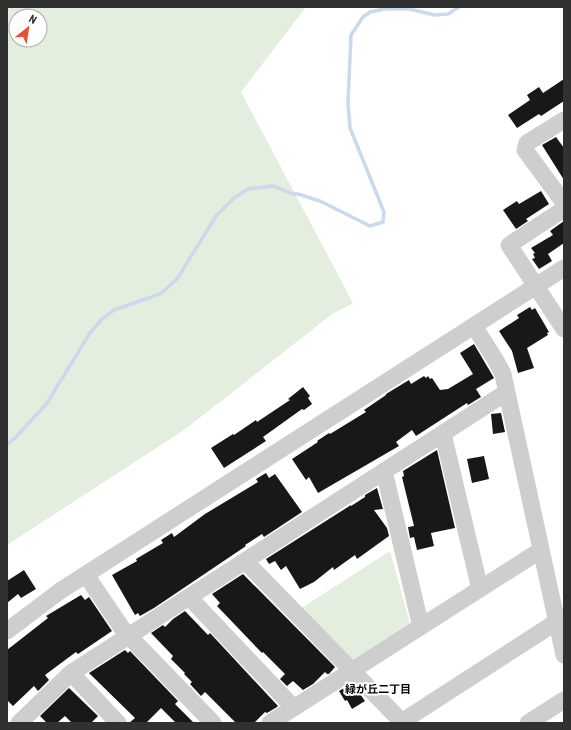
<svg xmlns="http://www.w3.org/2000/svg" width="571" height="730" font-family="'Roboto Condensed','Noto Sans JP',sans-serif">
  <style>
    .green { fill: #e4eedf; fill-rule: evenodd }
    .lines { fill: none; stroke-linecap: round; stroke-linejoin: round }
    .stream { stroke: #cbd9ee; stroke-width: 3.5 }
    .building { fill: #181818 }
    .minor { stroke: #cecece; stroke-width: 17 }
    .labels { text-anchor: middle; stroke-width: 4; stroke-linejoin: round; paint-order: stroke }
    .neighbourhood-label { font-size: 11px; font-weight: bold; fill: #000; stroke: #fff }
  </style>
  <rect width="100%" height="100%" fill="#fff"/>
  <path class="green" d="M 7,7 L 306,7 L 241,92 L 353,303 L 331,315 L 184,430 L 7,545 ZM 16,16 L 40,16 L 40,40 L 16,40 Z
    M 390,551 L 411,627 L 355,664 L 302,613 L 303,607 Z"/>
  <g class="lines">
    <path class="stream" d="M 7,444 L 15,438 L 47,403 L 90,333 L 102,319 L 114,310 L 160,294 L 177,279 L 216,216 L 234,198 L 248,189 L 273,186 L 293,194 L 298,194 L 320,201 L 370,226 L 383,222 L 384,212 L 350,128 L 348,103 L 351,35 L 363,17 L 370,12 L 385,9 L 409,9 L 435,15 L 448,14 L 459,7"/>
  </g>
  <path class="building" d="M 564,79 L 564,101 L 541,116 L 539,114 L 517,128 L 508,115 L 530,100 L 527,95 L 539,87 L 543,93 Z
    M 556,137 L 564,148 L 564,180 L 542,145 Z
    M 541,191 L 549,204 L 526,219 L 528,221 L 516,229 L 503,210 L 517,201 L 519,204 Z
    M 564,221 L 564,243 L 548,254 L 552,261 L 539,269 L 532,259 L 535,258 L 533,254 L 535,253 L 531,248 L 553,235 L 550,231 Z
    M 530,307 L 532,310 L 535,308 L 549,332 L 547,333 L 548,335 L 527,348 L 534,368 L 518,373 L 512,351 L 499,331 L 519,318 L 517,315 Z
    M 474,344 L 494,378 L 476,389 L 481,397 L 468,405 L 467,403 L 416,436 L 412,430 L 396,442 L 399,446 L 318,493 L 309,477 L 306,480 L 292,459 L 318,442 L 317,441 L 329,433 L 330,434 L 366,412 L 364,410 L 386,395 L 386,394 L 409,380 L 411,384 L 424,376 L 426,378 L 428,376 L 430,379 L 432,378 L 440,390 L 448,389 L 473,374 L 460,353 Z
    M 303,387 L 310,396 L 308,398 L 312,404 L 304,410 L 302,409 L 263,437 L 266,441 L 224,468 L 211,448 L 233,434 L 234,435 L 256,420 L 257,422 L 290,400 L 288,399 Z
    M 501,413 L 505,432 L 493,434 L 491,414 Z
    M 437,450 L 455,528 L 431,533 L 434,546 L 417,550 L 414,537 L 410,538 L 408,527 L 414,526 L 402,477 L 404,476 L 403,471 Z
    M 484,456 L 489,479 L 472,483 L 467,459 Z
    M 266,473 L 269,478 L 275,474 L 302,512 L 264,537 L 262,534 L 245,545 L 246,546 L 154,608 L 140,616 L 138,613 L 135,615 L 112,575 L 137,561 L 136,559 L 163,543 L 161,540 L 172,533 L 174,537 L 205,514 L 258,482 L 256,479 Z
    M 377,488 L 383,509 L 374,510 L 387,528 L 389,536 L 357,559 L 355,555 L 334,570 L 333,567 L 314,582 L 300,589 L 286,566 L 281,570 L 275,561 L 269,564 L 266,559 L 351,505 L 351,506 L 365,497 L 365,495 Z
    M 24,570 L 36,589 L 21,598 L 18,594 L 7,603 L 7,581 Z
    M 243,574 L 335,667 L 329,674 L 327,674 L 325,672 L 313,684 L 303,690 L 293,681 L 287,686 L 280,679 L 285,674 L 263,652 L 262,653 L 217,606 L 220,603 L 212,594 Z
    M 81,595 L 85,600 L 89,597 L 112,631 L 78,654 L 76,652 L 45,675 L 49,680 L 38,691 L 34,686 L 13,706 L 7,700 L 7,650 L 48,618 L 46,616 Z
    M 185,611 L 208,635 L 210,633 L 278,706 L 277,707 L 267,713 L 265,712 L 254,723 L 236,723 L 205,692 L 201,696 L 190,684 L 192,682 L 184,674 L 185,673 L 171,659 L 173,656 L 151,633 L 163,625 L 165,627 L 173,619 Z
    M 125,650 L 128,653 L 130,651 L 178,701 L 175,704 L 194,723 L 176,723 L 161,708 L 146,723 L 129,723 L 135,718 L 89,673 Z
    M 351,684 L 360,694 L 365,701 L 352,709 L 347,700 L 345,701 L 339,691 Z
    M 69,688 L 98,716 L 91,723 L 72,723 L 65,716 L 57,723 L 47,723 L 40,716 Z"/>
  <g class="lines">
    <path class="minor" d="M 564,120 L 527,143 L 525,150 L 564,203
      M 564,209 L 509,245 L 564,329
      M 474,326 L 495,359 L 503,374 L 564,655
      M 443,434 L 480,589
      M 384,471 L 421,627
      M 245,561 L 403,723
      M 86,575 L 124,631 L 213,723
      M 189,597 L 294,708
      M 7,631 L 60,591 L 564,268
      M 71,673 L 118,723
      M 19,723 L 71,673 L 507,392
      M 270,723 L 541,550
      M 400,723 L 564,617
      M 528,723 L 564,700"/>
  </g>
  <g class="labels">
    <g class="neighbourhood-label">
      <text x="378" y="693">緑が丘二丁目</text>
    </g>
  </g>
  <rect width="571" height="730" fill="none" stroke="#313131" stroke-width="16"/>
  <g transform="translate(28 28) rotate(30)"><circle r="19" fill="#ffffff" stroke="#adadad"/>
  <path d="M0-3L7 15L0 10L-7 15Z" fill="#eb4d30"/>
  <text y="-6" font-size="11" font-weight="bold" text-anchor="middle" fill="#313131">N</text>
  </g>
</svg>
